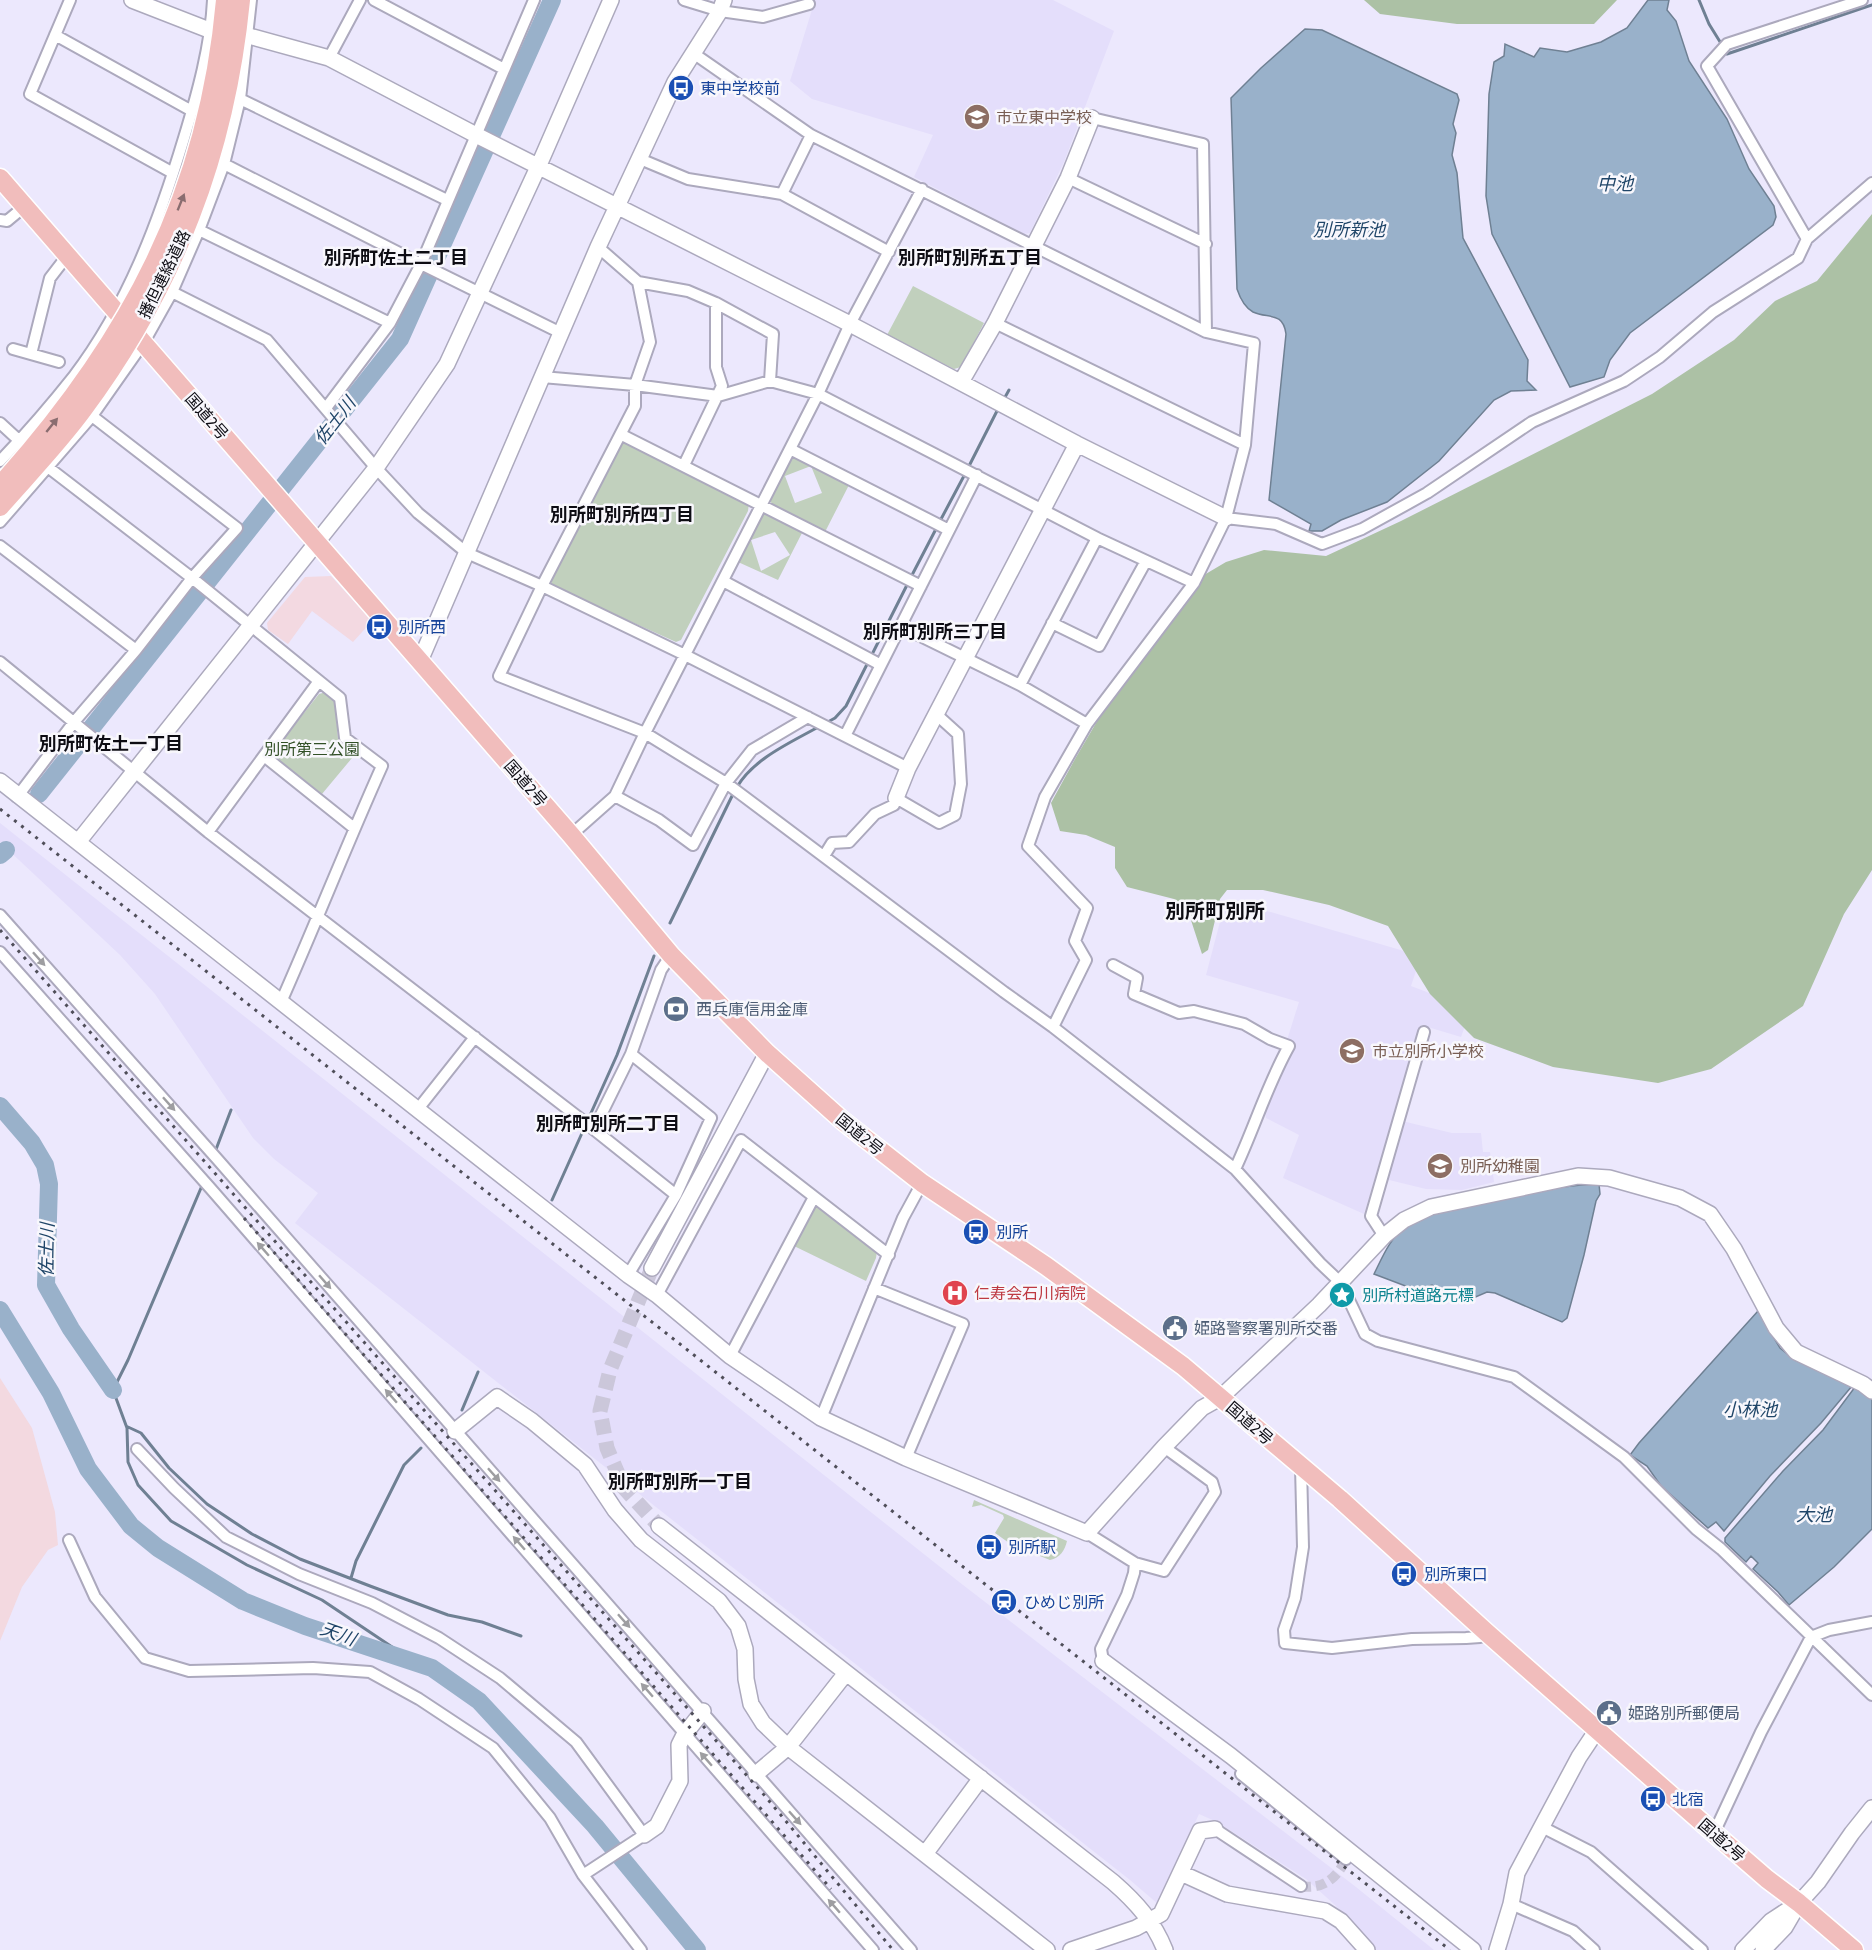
<svg xmlns="http://www.w3.org/2000/svg" width="1872" height="1950" font-family="'Asap Condensed','Noto Sans JP',sans-serif">
  <style>
    .commercial { fill: #f3d9e1 }
    .industrial { fill: #f3d9e0 }
    .built { fill: #e4defb }
    .green { fill: #c1d0bd; fill-rule: evenodd }
    .forest { fill: #acc1a5 }
    .water { fill: #99b1ca; stroke: #6f8093; stroke-width: 1.5 }
    .lines { fill: none; stroke-linecap: round; stroke-linejoin: round }
    .stream { stroke: #6f8093; stroke-width: 3 }
    .river { stroke: #99b1ca; stroke-width: 18 }
    .street-tunnel { stroke: #cbc7da; stroke-width: 10; stroke-dasharray: 10 5; stroke-linecap: butt }
    .secondary-tunnel { stroke: #cbc7da; stroke-width: 15; stroke-dasharray: 15 8; stroke-linecap: butt }
    .street-casing { stroke: #aca9bd; stroke-width: 14 }
    .secondary-casing { stroke: #aca9bd; stroke-width: 18 }
    .highway-casing { stroke: #fff; stroke-width: 21 }
    .street { stroke: #fff; stroke-width: 10 }
    .secondary { stroke: #fff; stroke-width: 15 }
    .highway { stroke: #f1bdbc; stroke-width: 18 }
    .rail { stroke: #4f4e59; stroke-width: 3; stroke-dasharray: 3 6; stroke-linecap: butt }
    .highway-bridge-casing { stroke: #fff; stroke-width: 21; stroke-linecap: butt }
    .highway-bridge { stroke: #f1bdbc; stroke-width: 18 }
    .oneway { fill: #8a6d70 }
    .oneway2 { fill: #9e9ea1 }
    .labels { text-anchor: middle; stroke-width: 5; stroke-linejoin: round; paint-order: stroke }
    .transit-label { font-size: 16px; fill: #164399; stroke: #f8f7fc; text-anchor: start }
    .education-label { font-size: 16px; fill: #785e54; stroke: #f8f7fc; text-anchor: start }
    .street-label { font-size: 16px; fill: #0d0c13; stroke: #f8f7fc }
    .park-label { font-size: 16px; fill: #325027; stroke: #f8f7fc }
    .service-label { font-size: 16px; fill: #4e5e75; stroke: #f8f7fc; text-anchor: start }
    .health-label { font-size: 16px; fill: #be3a42; stroke: #f8f7fc; text-anchor: start }
    .culture-label { font-size: 16px; fill: #0d838f; stroke: #f8f7fc; text-anchor: start }
    .water-label { font-size: 18px; font-style: italic; fill: #1f4568; stroke: #f8f7fc }
    .neighbourhood-label { font-size: 18px; font-weight: bold; fill: #0d0c13; stroke: #f8f7fc }
    .quarter-label { font-size: 20px; font-weight: bold; fill: #0d0c13; stroke: #f8f7fc }
  </style>
  <rect width="100%" height="100%" fill="#ece8fd"/>
  <path class="commercial" d="M 331,576 L 372,621 L 353,642 L 312,611 L 288,644 L 268,630 L 267,623 L 305,577 Z"/>
  <path class="industrial" d="M 0,1378 L 32,1428 L 55,1512 L 58,1545 L 48,1550 L 22,1587 L 0,1641 Z"/>
  <path class="built" d="M 815,0 L 1053,0 L 1114,31 L 1064,162 L 1030,233 L 1024,234 L 914,177 L 933,135 L 812,99 L 790,81 Z
    M 0,823 L 963,1585 L 1356,1887 L 1434,1950 L 1375,1950 L 1335,1905 L 1306,1879 L 1217,1822 L 1199,1814 L 1158,1904 L 1130,1880 L 295,1223 L 318,1193 L 274,1159 L 253,1138 L 155,994 L 120,955 L 3,845 L 0,842 Z
    M 1226,899 L 1421,956 L 1411,986 L 1471,1009 L 1461,1037 L 1421,1025 L 1364,1214 L 1283,1178 L 1299,1135 L 1266,1118 L 1265,1112 L 1286,1058 L 1295,1044 L 1287,1040 L 1299,1002 L 1206,975 Z
    M 1402,1121 L 1452,1133 L 1481,1133 L 1483,1152 L 1490,1152 L 1494,1182 L 1462,1190 L 1426,1189 L 1385,1179 Z"/>
  <path class="green" d="M 913,286 L 984,323 L 961,367 L 954,369 L 887,335 Z
    M 629,441 L 749,503 L 748,511 L 681,640 L 676,642 L 552,586 L 551,579 L 622,443 Z
    M 794,458 L 797,458 L 850,483 L 825,532 L 772,505 L 770,499 L 791,460 ZM 811,466 L 822,493 L 795,503 L 785,476 Z
    M 768,513 L 803,531 L 778,580 L 738,562 L 760,515 ZM 775,532 L 790,555 L 761,571 L 751,540 Z
    M 326,692 L 335,702 L 338,739 L 357,752 L 322,794 L 275,757 L 274,751 L 319,694 Z
    M 819,1206 L 877,1251 L 876,1258 L 866,1281 L 794,1246 L 812,1209 Z
    M 974,1500 L 1067,1541 C 1065,1550 1060,1558 1050,1560 L 1012,1545 L 995,1533 L 1004,1518 L 1003,1515 L 981,1505 L 972,1507 Z"/>
  <path class="forest" d="M 1364,0 L 1617,0 L 1594,24 L 1457,24 L 1380,14 Z
    M 1872,214 L 1872,870 L 1844,914 L 1803,1006 L 1711,1069 L 1658,1083 L 1553,1067 L 1474,1038 L 1430,994 L 1388,926 L 1329,905 L 1263,890 L 1227,890 L 1220,899 L 1208,950 L 1202,954 L 1188,911 L 1174,899 L 1127,887 L 1115,868 L 1115,847 L 1086,835 L 1060,831 L 1051,803 L 1075,759 L 1134,658 L 1187,585 L 1226,562 L 1264,550 L 1326,556 L 1401,521 L 1652,394 L 1734,340 L 1775,301 L 1817,281 Z"/>
  <path class="water" d="M 1648,0 L 1669,0 L 1667,10 L 1676,21 L 1689,61 L 1727,119 L 1749,169 L 1774,206 L 1776,217 L 1773,225 L 1630,333 L 1610,360 L 1604,377 L 1570,387 L 1492,234 L 1486,196 L 1489,94 L 1494,62 L 1504,56 L 1505,44 L 1534,57 L 1540,48 L 1567,52 L 1601,42 L 1627,28 Z
    M 1305,29 L 1322,30 L 1457,94 L 1459,100 L 1453,124 L 1456,133 L 1452,155 L 1457,173 L 1463,238 L 1528,360 L 1527,381 L 1536,390 L 1511,391 L 1494,400 L 1439,461 L 1387,502 L 1341,520 L 1322,531 L 1309,531 L 1311,524 L 1269,500 L 1286,334 C 1283,311 1268,319 1253,312 C 1244,307 1240,298 1237,289 L 1231,98 L 1261,68 Z
    M 1599,1184 L 1600,1194 L 1596,1201 L 1584,1255 L 1567,1318 L 1562,1322 L 1495,1293 L 1487,1292 L 1464,1302 L 1432,1285 L 1416,1290 L 1374,1274 C 1383,1256 1390,1238 1407,1225 C 1419,1216 1435,1214 1450,1210 C 1499,1197 1548,1186 1599,1184 Z
    M 1758,1311 L 1780,1348 L 1795,1360 L 1852,1386 L 1821,1423 L 1770,1476 L 1724,1531 L 1716,1522 L 1708,1528 L 1661,1486 L 1647,1466 L 1630,1455 L 1639,1443 Z
    M 1855,1387 L 1872,1399 L 1872,1529 L 1834,1567 L 1789,1605 L 1778,1592 L 1753,1569 L 1758,1563 L 1751,1556 L 1746,1562 L 1725,1542 L 1725,1538 L 1783,1471 L 1823,1430 Z"/>
  <g class="lines">
    <path class="stream" d="M 1699,0 L 1709,24 L 1722,45
      M 1725,50 L 1727,54 L 1872,5
      M 1004,399 L 1009,390
      M 968,468 L 999,407
      M 940,521 L 965,474
      M 911,577 L 937,527
      M 826,723 L 835,718 L 846,706 L 908,583
      M 737,787 C 754,758 792,742 820,726
      M 670,923 L 734,792
      M 215,1152 L 231,1110
      M 201,1188 L 128,1360 L 113,1390 L 127,1428 L 128,1462 L 138,1485 L 171,1521 L 247,1565 L 322,1600 L 416,1663
      M 552,1200 L 617,1055 L 654,956
      M 462,1410 L 478,1372
      M 128,1427 L 141,1433 L 169,1468 L 207,1504 L 252,1534 L 300,1559 L 370,1586 L 448,1615 L 482,1622 L 521,1636
      M 351,1578 L 356,1561 L 404,1465 L 421,1448"/>
    <path class="river" d="M 39,794 L 400,339 L 552,0
      M 0,855 L 6,850
      M 0,1106 L 32,1143 L 45,1165 L 49,1184 L 46,1285 L 71,1329 L 113,1390
      M 0,1310 L 51,1393 L 88,1469 L 131,1526 L 158,1548 L 243,1601 L 305,1626 L 432,1668 L 479,1701 L 595,1826 L 697,1950"/>
    <path class="street-tunnel" d="M 1301,1886 C 1323,1890 1337,1878 1346,1859"/>
    <path class="secondary-tunnel" d="M 652,1268 L 610,1370 L 600,1411 L 607,1448 L 624,1488 L 659,1526"/>
    <g class="street-casing">
      <path id="street" d="M 70,0 L 30,94 L 173,173
        M 374,0 L 504,69
        M 684,0 L 720,11 L 763,17 L 809,4
        M 55,35 L 192,111
        M 693,53 L 811,135 L 1206,332 L 1254,343 L 1245,445 L 1226,518 L 1194,583 L 1087,724 L 1045,797 L 1028,846 L 1087,908 L 1075,941 L 1086,960 L 1053,1027
        M 329,58 L 360,0
        M 240,99 L 447,200
        M 1092,118 L 1203,144 L 1206,332
        M 640,159 L 688,179 L 782,194 L 889,252
        M 224,164 L 421,264 L 561,333
        M 1068,178 L 1206,244
        M 782,194 L 811,135
        M 0,220 L 7,221 L 25,206
        M 199,230 L 390,323
        M 1807,239 L 1707,66 L 1727,44 L 1862,0
        M 598,247 L 638,282 L 688,291 L 716,303 L 773,334 L 770,381
        M 638,282 L 650,342 L 635,385 L 635,406 L 542,586 L 499,676 L 645,733 L 726,783 L 1004,992 L 1053,1027 L 1235,1169 L 1320,1263 L 1341,1283 L 1365,1334 L 1378,1341 L 1514,1377 L 1624,1457 L 1696,1529 L 1721,1549 L 1872,1695
        M 172,292 L 267,340 L 376,468 L 418,513 L 467,553 L 542,586 L 685,655 L 908,768
        M 995,323 L 1245,445
        M 13,349 L 59,362
        M 31,354 L 50,278 L 67,256
        M 542,377 L 635,385 L 718,396 L 770,381 L 818,394 L 1097,538 L 1194,583
        M 326,408 L 390,323 L 421,264 L 534,0
        M 0,423 L 49,468 L 192,578 L 340,698 L 345,738 L 382,766 C 347,844 316,923 281,1002
        M 622,435 L 921,586
        M 790,449 L 949,530
        M 0,461 C 26,434 51,405 74,376 C 128,305 159,221 184,138 C 197,95 211,45 213,0
        M 684,465 L 722,386 L 716,367 L 716,303
        M 1226,518 L 1276,524 L 1322,544 L 1362,529 L 1427,493 L 1532,422 L 1624,381 L 1660,357 L 1713,312 L 1798,258 L 1807,239 L 1872,183
        M 0,522 L 92,416 L 144,342 L 172,292 L 199,230 L 224,164 L 240,99 L 251,0
        M 0,546 L 136,650
        M 723,581 L 881,665
        M 1052,623 L 1099,646 L 1146,561
        M 900,626 L 1020,685 L 1087,724
        M 0,662 L 208,832 L 582,1120 L 676,1195
        M 1020,685 L 1097,538
        M 845,736 L 977,475
        M 264,756 L 354,828
        M 615,796 L 659,820 L 693,845 L 726,783 L 752,750 L 808,717
        M 17,797 L 74,722 L 136,650 L 192,578 L 237,528 L 92,416
        M 208,832 L 319,681
        M 571,835 L 615,796 L 645,733 L 818,394 L 850,324 L 922,189
        M 824,856 L 832,843 L 849,842 L 875,814 L 894,805 L 896,798 L 939,823 L 955,815 L 961,784 L 958,734 L 937,715
        M 0,915 L 218,1160 L 911,1950
        M 0,952 L 211,1189 L 873,1950
        M 1113,965 L 1137,978 L 1134,994 L 1179,1013 L 1194,1011 L 1244,1024 L 1270,1039 L 1289,1046 C 1267,1085 1254,1129 1235,1169
        M 418,1109 L 475,1037
        M 594,1129 L 631,1054 L 661,970 L 671,955
        M 1384,1236 L 1371,1216 L 1424,1032
        M 628,1275 L 676,1195 L 711,1118 L 631,1054
        M 874,1288 L 963,1324 L 906,1458
        M 657,1295 L 741,1140 L 889,1255
        M 730,1356 L 814,1197
        M 821,1418 L 903,1218 L 922,1183
        M 137,1449 L 174,1488 L 226,1537 L 299,1574 L 372,1603 L 439,1638 L 500,1678 L 576,1742 L 644,1835 L 583,1875
        M 1301,1467 L 1303,1547 L 1295,1598 L 1284,1630 L 1285,1643 L 1332,1648 L 1412,1639 L 1466,1638 L 1480,1637 L 1486,1632
        M 1087,1533 L 1135,1563 L 1134,1573 L 1127,1595 L 1101,1649 L 1103,1661
        M 69,1540 L 95,1597 L 145,1658 L 189,1671 L 313,1668 L 370,1672 L 419,1699 L 493,1748 L 550,1818 L 583,1875 L 641,1950
        M 1135,1563 L 1164,1571 L 1215,1492 L 1212,1482 L 1164,1447
        M 1241,1774 L 1346,1859
        M 1542,1827 L 1591,1852 L 1702,1950
        M 1215,1829 L 1301,1886
        M 1714,1833 L 1761,1732 L 1811,1637 L 1829,1630 L 1872,1622
        M 1511,1904 L 1573,1931 L 1594,1950"/>
    </g>
    <g class="secondary-casing">
      <path id="secondary" d="M 132,0 L 209,30 L 249,36 L 329,58 L 476,135 L 850,324 L 1077,444 L 1226,518
        M 961,382 L 995,323 L 1068,178 L 1092,118
        M 420,661 L 598,247 L 675,82 L 720,11 L 724,0
        M 0,781 L 628,1275 L 657,1295 L 730,1356 L 821,1418 L 906,1458 L 1087,1533 L 1164,1447 L 1202,1408 L 1220,1398 L 1319,1305 L 1384,1236 L 1404,1220 L 1431,1207 L 1578,1176 L 1609,1178 L 1680,1198 L 1710,1214 L 1734,1249 L 1776,1328 L 1796,1352 L 1863,1384 L 1872,1391
        M 896,798 L 908,768 L 1077,444
        M 78,842 L 376,468 L 447,364 L 539,165 L 611,0
        M 652,1268 L 767,1053
        M 455,1431 L 497,1397 L 532,1421 L 585,1465 L 615,1510 L 641,1540 L 719,1601 L 738,1626 L 745,1649 L 746,1679 L 751,1704 L 763,1723 L 788,1747 L 1047,1950
        M 659,1526 L 1113,1882 C 1136,1902 1154,1922 1165,1950
        M 1103,1661 L 1231,1756 L 1473,1950
        M 756,1774 L 788,1747 L 846,1673
        M 644,1835 L 657,1826 L 680,1781 L 679,1745 L 684,1735 L 703,1711
        M 925,1854 L 981,1778
        M 1181,1873 L 1227,1894 L 1325,1911 L 1341,1921 L 1367,1950
        M 1071,1950 L 1136,1928 L 1161,1914 L 1200,1831 L 1215,1829
        M 1497,1950 L 1511,1904 L 1517,1873 L 1579,1757 L 1597,1730
        M 1743,1950 L 1771,1921 L 1797,1904
        M 1763,1950 L 1785,1927 L 1799,1903 L 1818,1882 L 1852,1833 L 1872,1808"/>
    </g>
    <g class="highway-casing">
      <path id="highway" d="M 0,178 L 571,835 L 671,955 L 767,1053 L 843,1121 L 922,1183 L 1046,1266 L 1183,1366 L 1340,1499 L 1486,1632 L 1714,1833 L 1767,1879 L 1799,1903 L 1854,1950"/>
    </g>
    <use href="#street" class="street"/>
    <use href="#secondary" class="secondary"/>
    <use href="#highway" class="highway"/>
    <path class="rail" d="M 0,809 L 1450,1950
      M 0,930 L 765,1796 L 893,1950
      M 244,1218 L 831,1889"/>
    <g class="highway-bridge-casing">
      <path id="highway-bridge" d="M 0,485 C 129,342 208,194 225,0
        M 0,507 C 28,475 58,444 83,410 C 175,286 226,153 241,0"/>
    </g>
    <use href="#highway-bridge" class="highway-bridge"/>
  </g>
  <defs><path id="oneway-solid" d="M-6-.8H1V-3.2L6.5 0L1 3.2V.8H-6Z" transform="scale(1.5)"/></defs>
  <g class="oneway">
    <use href="#oneway-solid" transform="translate(181 202) rotate(-68)"/>
    <use href="#oneway-solid" transform="translate(52 425) rotate(-51)"/>
  </g>
  <g class="oneway2">
    <use href="#oneway-solid" transform="translate(39 959) rotate(48)"/>
    <use href="#oneway-solid" transform="translate(169 1104) rotate(48)"/>
    <use href="#oneway-solid" transform="translate(263 1249) rotate(-131)"/>
    <use href="#oneway-solid" transform="translate(325 1282) rotate(49)"/>
    <use href="#oneway-solid" transform="translate(391 1396) rotate(-131)"/>
    <use href="#oneway-solid" transform="translate(494 1475) rotate(48)"/>
    <use href="#oneway-solid" transform="translate(519 1543) rotate(-131)"/>
    <use href="#oneway-solid" transform="translate(624 1621) rotate(48)"/>
    <use href="#oneway-solid" transform="translate(647 1690) rotate(-131)"/>
    <use href="#oneway-solid" transform="translate(706 1759) rotate(-131)"/>
    <use href="#oneway-solid" transform="translate(795 1818) rotate(48)"/>
    <use href="#oneway-solid" transform="translate(834 1906) rotate(-131)"/>
  </g>
  <defs>
    <g id="bus-disc" transform="scale(1.35)"><circle r="9.5" fill="#1a4fb4" stroke="#f8f7fc"/><path d="M-5-6H5V4H4V6H2V4H-2V6H-4V4H-5ZM-3.5-4V0h7V-4ZM-3.5 1.2v1.5H-2V1.2ZM2 1.2v1.5H3.5V1.2Z" fill="#fff"/></g>
    <g id="school-disc" transform="scale(1.35)"><circle r="9.5" fill="#8d6e63" stroke="#f8f7fc"/><path d="M0-5L7-2L0 1L-7-2ZM-4 1L0 2.5L4 1V4Q0 6-4 4Z" fill="#fff"/></g>
    <g id="bank-disc" transform="scale(1.35)"><circle r="9.5" fill="#5c6f8a" stroke="#f8f7fc"/><path d="M-6-4H6V4H-6ZM0-2.3a2.3 2.3 0 1 0 0 4.6a2.3 2.3 0 1 0 0-4.6Z" fill="#fff"/></g>
    <g id="hospital-disc" transform="scale(1.35)"><circle r="9.5" fill="#e0444e" stroke="#f8f7fc"/><path d="M-5-5h3v3.5h4V-5h3V5h-3V1.5h-4V5h-3Z" fill="#fff"/></g>
    <g id="sight-disc" transform="scale(1.35)"><circle r="9.5" fill="#0f9aa8" stroke="#f8f7fc"/><path d="M0-6L1.8-2.2L6-1.7L2.9 1.2L3.7 5.4L0 3.3L-3.7 5.4L-2.9 1.2L-6-1.7L-1.8-2.2Z" fill="#fff"/></g>
    <g id="civic-disc" transform="scale(1.35)"><circle r="9.5" fill="#5c6f8a" stroke="#f8f7fc"/><path d="M-.6-6.5H3V-4.5H.6V-3L4-1V1h2V6H-6V1h2V-1L-.6-3ZM-1.2 2.5V6h2.4V2.5Z" fill="#fff"/></g>
    <g id="station-disc" transform="scale(1.35)"><circle r="9.5" fill="#1a4fb4" stroke="#f8f7fc"/><path d="M-3-6H3Q5-6 5-4V2Q5 4 3 4L4.5 6H3L1.5 4h-3L-3 6H-4.5L-3 4Q-5 4-5 2V-4Q-5-6-3-6ZM-3.5-4v3h7v-3ZM-3.5 1v1.5H-2V1ZM2 1v1.5H3.5V1Z" fill="#fff"/></g>
  </defs>
  <g fill-rule="evenodd">
    <use href="#bus-disc" x="681" y="88"/>
    <use href="#school-disc" x="977" y="117"/>
    <use href="#bus-disc" x="379" y="627"/>
    <use href="#bank-disc" x="676" y="1009"/>
    <use href="#school-disc" x="1352" y="1051"/>
    <use href="#school-disc" x="1440" y="1166"/>
    <use href="#bus-disc" x="976" y="1232"/>
    <use href="#hospital-disc" x="955" y="1293"/>
    <use href="#sight-disc" x="1342" y="1295"/>
    <use href="#civic-disc" x="1175" y="1328"/>
    <use href="#bus-disc" x="989" y="1547"/>
    <use href="#bus-disc" x="1404" y="1574"/>
    <use href="#station-disc" x="1004" y="1602"/>
    <use href="#civic-disc" x="1609" y="1713"/>
    <use href="#bus-disc" x="1653" y="1799"/>
  </g>
  <g class="labels">
    <g class="transit-label">
      <text x="700" y="94">東中学校前</text>
      <text x="398" y="633">別所西</text>
      <text x="996" y="1238">別所</text>
      <text x="1008" y="1553">別所駅</text>
      <text x="1424" y="1580">別所東口</text>
      <text x="1024" y="1608">ひめじ別所</text>
      <text x="1672" y="1805">北宿</text>
    </g>
    <g class="education-label">
      <text x="996" y="123">市立東中学校</text>
      <text x="1372" y="1057">市立別所小学校</text>
      <text x="1460" y="1172">別所幼稚園</text>
    </g>
    <g class="street-label">
      <text transform="translate(164 274) rotate(-64)" y="6">播但連絡道路</text>
      <text transform="translate(207 416) rotate(49)" y="6">国道2号</text>
      <text transform="translate(526 783) rotate(49)" y="6">国道2号</text>
      <text transform="translate(860 1134) rotate(39)" y="6">国道2号</text>
      <text transform="translate(1250 1423) rotate(41)" y="6">国道2号</text>
      <text transform="translate(1722 1840) rotate(41)" y="6">国道2号</text>
    </g>
    <g class="park-label">
      <text x="312" y="755">別所第三公園</text>
    </g>
    <g class="service-label">
      <text x="696" y="1015">西兵庫信用金庫</text>
      <text x="1194" y="1334">姫路警察署別所交番</text>
      <text x="1628" y="1719">姫路別所郵便局</text>
    </g>
    <g class="health-label">
      <text x="974" y="1299">仁寿会石川病院</text>
    </g>
    <g class="culture-label">
      <text x="1362" y="1301">別所村道路元標</text>
    </g>
    <g class="water-label">
      <text x="1615" y="190">中池</text>
      <text x="1349" y="236">別所新池</text>
      <text transform="translate(335 421) rotate(-52)" y="6">佐土川</text>
      <text transform="translate(47 1250) rotate(-89)" y="6">佐土川</text>
      <text x="1750" y="1416">小林池</text>
      <text x="1814" y="1521">大池</text>
      <text transform="translate(338 1634) rotate(20)" y="6">天川</text>
    </g>
    <g class="neighbourhood-label">
      <text x="396" y="264">別所町佐土二丁目</text>
      <text x="970" y="264">別所町別所五丁目</text>
      <text x="622" y="521">別所町別所四丁目</text>
      <text x="935" y="638">別所町別所三丁目</text>
      <text x="111" y="750">別所町佐土一丁目</text>
      <text x="608" y="1130">別所町別所二丁目</text>
      <text x="680" y="1488">別所町別所一丁目</text>
    </g>
    <g class="quarter-label">
      <text x="1215" y="918">別所町別所</text>
    </g>
  </g>
</svg>
